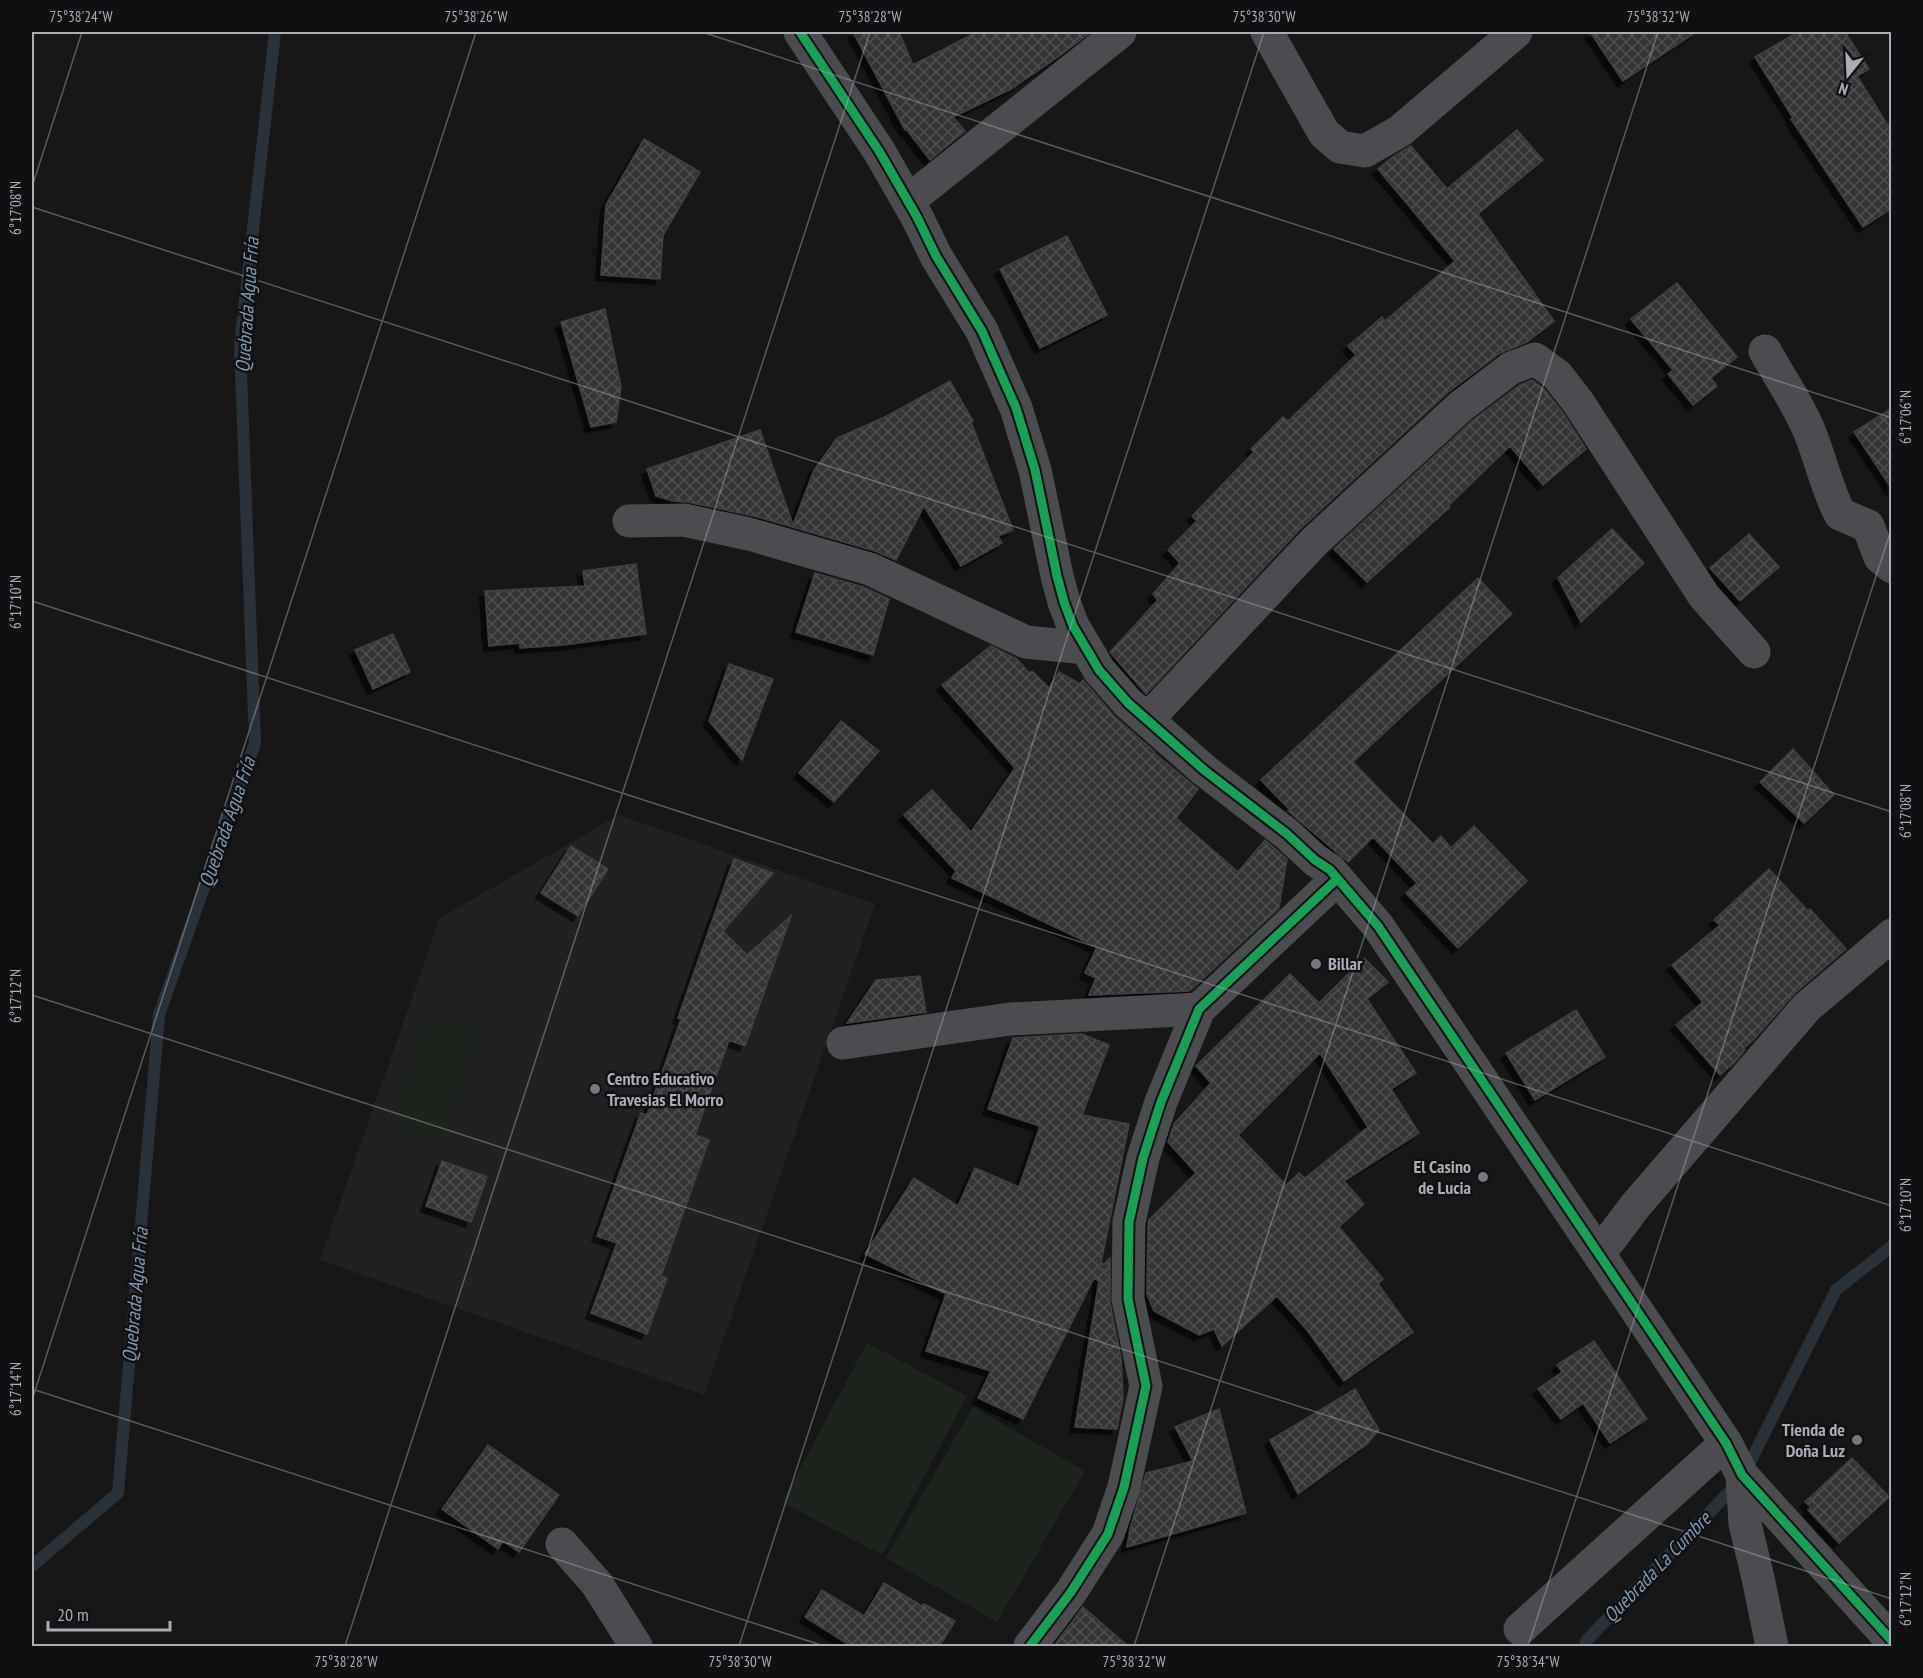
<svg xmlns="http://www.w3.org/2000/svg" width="1923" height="1678" font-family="'PT Sans Narrow',sans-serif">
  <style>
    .built { fill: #212123 }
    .pitch { fill: #1d241e }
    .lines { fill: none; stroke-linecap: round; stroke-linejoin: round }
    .stream { stroke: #2a3239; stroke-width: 12 }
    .building { fill: url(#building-cross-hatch); stroke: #3f4043; stroke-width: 1.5; fill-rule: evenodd; filter: url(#shadow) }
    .minor { stroke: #4b4c50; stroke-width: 33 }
    .cycleway-casing { stroke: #111113; stroke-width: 13 }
    .cycleway { stroke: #1a9f57; stroke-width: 9 }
    .ticks { fill: none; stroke: #a8adb8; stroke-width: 1.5; stroke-opacity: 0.45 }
    .poi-dot { fill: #757880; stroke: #111113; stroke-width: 2 }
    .labels { text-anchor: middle; stroke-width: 5; stroke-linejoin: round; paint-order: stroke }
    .poi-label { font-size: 18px; font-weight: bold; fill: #a8adb8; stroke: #111113; text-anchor: start }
    .water-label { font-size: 20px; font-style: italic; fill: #7f9bb3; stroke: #111113 }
    .neatline { fill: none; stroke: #a8adb8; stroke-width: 2 }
    .ticks-label { font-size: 15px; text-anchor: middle; fill: #a8adb8 }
  </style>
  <defs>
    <pattern id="building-cross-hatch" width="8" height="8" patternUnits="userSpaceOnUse" patternTransform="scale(1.5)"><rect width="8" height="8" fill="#353536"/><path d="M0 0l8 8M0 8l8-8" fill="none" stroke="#4f5051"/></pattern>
    <filter id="shadow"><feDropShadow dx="-5.5" dy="5.5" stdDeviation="0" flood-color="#0009"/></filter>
  </defs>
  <rect width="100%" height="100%" fill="#171717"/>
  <path class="built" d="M 619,815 L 875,904 L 704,1395 L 320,1260 L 440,918 Z"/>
  <path class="pitch" d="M 427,1016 L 480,1033 L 444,1143 L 390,1125 Z
    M 867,1343 L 967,1396 L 882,1555 L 782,1502 Z
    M 973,1407 L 1085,1471 L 997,1622 L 886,1558 Z"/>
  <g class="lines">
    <path class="stream" d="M 1748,1466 L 1836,1290 L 1892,1246
      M 32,1566 L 118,1493 L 159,1015 L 255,743 L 240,345 L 275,32
      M 1585,1646 L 1586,1641 L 1731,1490"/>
  </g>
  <path class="building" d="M 853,32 L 899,32 L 913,65 L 977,32 L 1091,32 L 1058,57 L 1011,89 L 953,117 L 965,131 L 930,160 L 907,130 L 905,130 Z
    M 1590,32 L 1696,32 L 1623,81 Z
    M 1798,32 L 1845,32 L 1869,69 L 1857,76 L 1892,132 L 1892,208 L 1863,227 L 1791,119 L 1793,118 L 1755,57 Z
    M 1517,130 L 1543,160 L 1478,214 L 1554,321 L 1527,342 L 1500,353 L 1447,393 L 1300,529 L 1146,694 L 1110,652 L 1158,600 L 1153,594 L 1180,563 L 1168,550 L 1197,521 L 1192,516 L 1254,452 L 1251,449 L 1283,417 L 1288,421 L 1356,355 L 1348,346 L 1382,317 L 1385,321 L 1455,261 L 1378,169 L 1391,158 L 1411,146 L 1447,189 Z
    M 644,139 L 700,172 L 663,235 L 660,279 L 601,275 L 606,205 Z
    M 1067,236 L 1107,315 L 1040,348 L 1000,269 Z
    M 1677,283 L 1737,357 L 1711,378 L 1717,386 L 1693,405 L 1668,374 L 1673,370 L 1631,319 Z
    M 605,309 L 621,387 L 616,422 L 591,427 L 561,322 Z
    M 1532,380 L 1544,389 L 1563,413 L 1586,449 L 1543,485 L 1510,446 L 1449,505 L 1450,507 L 1367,582 L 1334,549 L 1472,421 L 1520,385 Z
    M 950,381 L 973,421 L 971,422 L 1013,530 L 998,536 L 1002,543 L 961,566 L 924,506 L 896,560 L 875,551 L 754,516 L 688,502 L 673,501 L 656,496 L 647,469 L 760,430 L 793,525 L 814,470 L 837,438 L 887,416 Z
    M 1892,408 L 1892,489 L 1854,432 Z
    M 1612,529 L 1644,563 L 1581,622 L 1558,578 Z
    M 1749,534 L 1779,567 L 1740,601 L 1710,568 Z
    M 636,564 L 646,634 L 563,645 L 520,648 L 520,643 L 489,646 L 485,591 L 585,586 L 583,571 Z
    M 815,573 L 863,587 L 889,599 L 873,655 L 796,632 Z
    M 1478,578 L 1512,614 L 1353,762 L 1433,844 L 1441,836 L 1451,848 L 1474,826 L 1527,881 L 1458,948 L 1406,893 L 1417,883 L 1373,837 L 1348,862 L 1288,811 L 1290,810 L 1261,780 Z
    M 393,634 L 410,672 L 373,689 L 355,650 Z
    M 991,646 L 1017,659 L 1029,673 L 1032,671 L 1049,688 L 1059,672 L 1080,684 L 1083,680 L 1115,717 L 1155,752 L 1154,753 L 1198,789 L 1176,818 L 1238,872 L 1265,840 L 1287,859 L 1279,908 L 1193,988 L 1189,991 L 1089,995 L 1096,978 L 1085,973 L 1097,947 L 952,878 L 956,871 L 904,815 L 932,790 L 971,832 L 1015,768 L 942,685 Z
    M 729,664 L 773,679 L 742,760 L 709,721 Z
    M 841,721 L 879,751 L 834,802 L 799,773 Z
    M 1793,749 L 1834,795 L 1804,823 L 1760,782 Z
    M 571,846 L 608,869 L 578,916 L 541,893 Z
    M 734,859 L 773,873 L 723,931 L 747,955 L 791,916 L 745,1046 L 729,1040 L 695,1135 L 709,1140 L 661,1276 L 667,1278 L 647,1334 L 591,1313 L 617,1243 L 597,1236 L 641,1113 L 647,1115 L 681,1019 L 678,1018 Z
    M 1769,869 L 1808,911 L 1810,909 L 1846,949 L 1795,993 L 1754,1039 L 1743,1049 L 1745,1050 L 1734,1063 L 1720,1075 L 1676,1025 L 1703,1002 L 1672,965 L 1720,925 L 1714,920 Z
    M 1364,958 L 1388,982 L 1367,999 L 1416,1073 L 1391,1089 L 1419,1133 L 1344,1181 L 1364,1204 L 1339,1227 L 1383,1279 L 1378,1284 L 1413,1332 L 1344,1381 L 1307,1330 L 1277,1296 L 1222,1346 L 1214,1329 L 1199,1335 L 1154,1311 L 1147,1294 L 1148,1224 L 1149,1220 L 1196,1173 L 1168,1142 L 1174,1124 L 1211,1083 L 1196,1066 L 1290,974 L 1319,1003 ZM 1320,1053 L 1368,1127 L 1305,1178 L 1299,1173 L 1286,1185 L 1238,1135 Z
    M 920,976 L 926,1012 L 847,1023 L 876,980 Z
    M 1576,1010 L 1605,1057 L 1535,1100 L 1506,1053 Z
    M 1081,1034 L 1109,1045 L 1082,1115 L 1129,1124 L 1101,1263 L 1098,1270 L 1102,1263 L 1104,1264 L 1110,1258 L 1110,1303 L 1121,1358 L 1123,1398 L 1117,1429 L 1075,1427 L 1099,1281 L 1094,1278 L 1023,1419 L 978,1398 L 991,1371 L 926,1351 L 946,1294 L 865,1254 L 914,1178 L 958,1206 L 975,1168 L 1019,1187 L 1040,1126 L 988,1109 L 1013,1038 Z
    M 442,1161 L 487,1177 L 471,1222 L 426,1206 Z
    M 1594,1341 L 1647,1419 L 1610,1443 L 1583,1403 L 1561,1419 L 1538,1389 L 1562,1372 L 1557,1365 Z
    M 1355,1389 L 1379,1430 L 1367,1444 L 1298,1494 L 1270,1440 Z
    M 1219,1409 L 1246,1513 L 1127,1547 L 1130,1529 L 1146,1473 L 1193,1461 L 1175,1427 Z
    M 488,1445 L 559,1495 L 519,1552 L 503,1541 L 498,1549 L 442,1509 Z
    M 1852,1458 L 1889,1497 L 1839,1543 L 1808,1510 L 1811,1507 L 1805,1502 Z
    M 884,1583 L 922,1606 L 924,1604 L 955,1621 L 939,1647 L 847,1647 L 848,1644 L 805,1617 L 822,1590 L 864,1616 Z
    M 1083,1607 L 1129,1647 L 1053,1647 Z"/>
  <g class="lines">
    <path class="minor" d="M 800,32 L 879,151 L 917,217 L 936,256 L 982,331 L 1016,408 L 1035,470 L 1057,576 L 1064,602 L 1073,626 L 1099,670 L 1128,703 L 1204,770 L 1287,834 L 1315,860 L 1330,870 L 1378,926 L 1726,1443 L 1742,1475 L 1892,1641
      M 1267,32 L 1324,133 L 1340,147 L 1365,151 L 1400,131 L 1516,32
      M 908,201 L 1120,32
      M 1765,351 C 1779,376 1796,401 1808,428 C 1820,456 1826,487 1840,514 L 1868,526 L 1880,557 L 1892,567
      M 629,521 L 684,520 L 749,534 L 870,569 L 1026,642 L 1086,648
      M 1147,720 L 1314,542 L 1460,407 L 1511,368 L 1535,359 L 1557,375 L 1578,402 L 1704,596 L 1754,652
      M 843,1043 L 1010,1019 L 1199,1009
      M 1599,1254 L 1636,1205 L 1807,1007 L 1892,935
      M 1742,1475 L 1745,1524 L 1758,1578 L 1772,1646
      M 562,1544 L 597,1584 L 636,1646
      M 1520,1629 L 1726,1443
      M 1030,1646 L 1071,1592 L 1108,1534 L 1124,1487 L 1146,1386 L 1128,1299 L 1129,1222 L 1143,1158 L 1161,1102 L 1199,1009 L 1337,879"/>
    <g class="cycleway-casing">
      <path id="cycleway" d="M 800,32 L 879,151 L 917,217 L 936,256 L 982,331 L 1016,408 L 1035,470 L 1057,576 L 1064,602 L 1073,626 L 1099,670 L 1128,703 L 1204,770 L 1287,834 L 1315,860 L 1330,870 L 1378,926 L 1726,1443 L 1742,1475 L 1892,1641
        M 1030,1646 L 1071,1592 L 1108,1534 L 1124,1487 L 1146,1386 L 1128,1299 L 1129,1222 L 1143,1158 L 1161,1102 L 1199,1009 L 1337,879"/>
    </g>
    <use href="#cycleway" class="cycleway"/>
  </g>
  <path class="ticks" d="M 702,32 L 1892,418M 32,187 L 82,32M 32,207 L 1892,812M 32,601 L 1892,1206M 32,995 L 1892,1599M 32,1389 L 824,1646M 32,1400 L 476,32M 345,1646 L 870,32M 739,1646 L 1264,32M 1134,1646 L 1658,32M 1528,1646 L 1892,527"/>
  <g class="poi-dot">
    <circle cx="1316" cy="964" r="6"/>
    <circle cx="595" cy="1089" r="6"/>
    <circle cx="1483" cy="1177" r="6"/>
    <circle cx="1857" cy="1440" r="6"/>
  </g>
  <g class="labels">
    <g class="poi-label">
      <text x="1328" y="970">Billar</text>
      <text x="607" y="1085">Centro Educativo<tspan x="607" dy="21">Travesias El Morro</tspan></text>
      <text x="1471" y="1173" text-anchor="end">El Casino<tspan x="1471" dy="21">de Lucia</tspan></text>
      <text x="1845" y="1436" text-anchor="end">Tienda de<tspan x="1845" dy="21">Doña Luz</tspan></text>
    </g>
    <g class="water-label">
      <text transform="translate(247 305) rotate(-86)" y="7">Quebrada Agua Fría</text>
      <text transform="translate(227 822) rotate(-71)" y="7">Quebrada Agua Fría</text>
      <text transform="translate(135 1295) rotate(-85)" y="7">Quebrada Agua Fría</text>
      <text transform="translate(1657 1567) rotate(-46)" y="7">Quebrada La Cumbre</text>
    </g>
  </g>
  <rect width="1923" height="1678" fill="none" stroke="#111113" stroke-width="66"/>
  <g transform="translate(1848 75) rotate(198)" stroke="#111113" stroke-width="4.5" paint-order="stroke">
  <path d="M0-4.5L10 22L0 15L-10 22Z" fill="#a8adb8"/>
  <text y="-9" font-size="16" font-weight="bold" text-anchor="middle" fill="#a8adb8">N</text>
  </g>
  <path d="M48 1621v9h122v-9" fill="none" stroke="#a8adb8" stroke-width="3"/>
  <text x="57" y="1621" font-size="18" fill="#a8adb8" stroke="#111113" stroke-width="4.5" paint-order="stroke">20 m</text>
  <rect x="33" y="33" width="1857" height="1612" class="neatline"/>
  <g class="ticks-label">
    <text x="81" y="22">75°38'24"W</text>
    <text x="476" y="22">75°38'26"W</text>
    <text x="870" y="22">75°38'28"W</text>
    <text x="1264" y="22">75°38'30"W</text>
    <text x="1658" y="22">75°38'32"W</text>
    <text transform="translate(16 208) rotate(-90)" y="5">6°17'08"N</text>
    <text transform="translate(1906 417) rotate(-90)" y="5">6°17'06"N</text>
    <text transform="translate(16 602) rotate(-90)" y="5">6°17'10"N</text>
    <text transform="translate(1906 811) rotate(-90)" y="5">6°17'08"N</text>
    <text transform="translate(16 996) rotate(-90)" y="5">6°17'12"N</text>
    <text transform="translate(1906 1205) rotate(-90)" y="5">6°17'10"N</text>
    <text transform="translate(16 1389) rotate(-90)" y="5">6°17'14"N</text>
    <text transform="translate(1906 1599) rotate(-90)" y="5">6°17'12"N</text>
    <text x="346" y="1667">75°38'28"W</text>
    <text x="740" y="1667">75°38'30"W</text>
    <text x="1134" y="1667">75°38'32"W</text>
    <text x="1528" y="1667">75°38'34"W</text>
  </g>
</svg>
